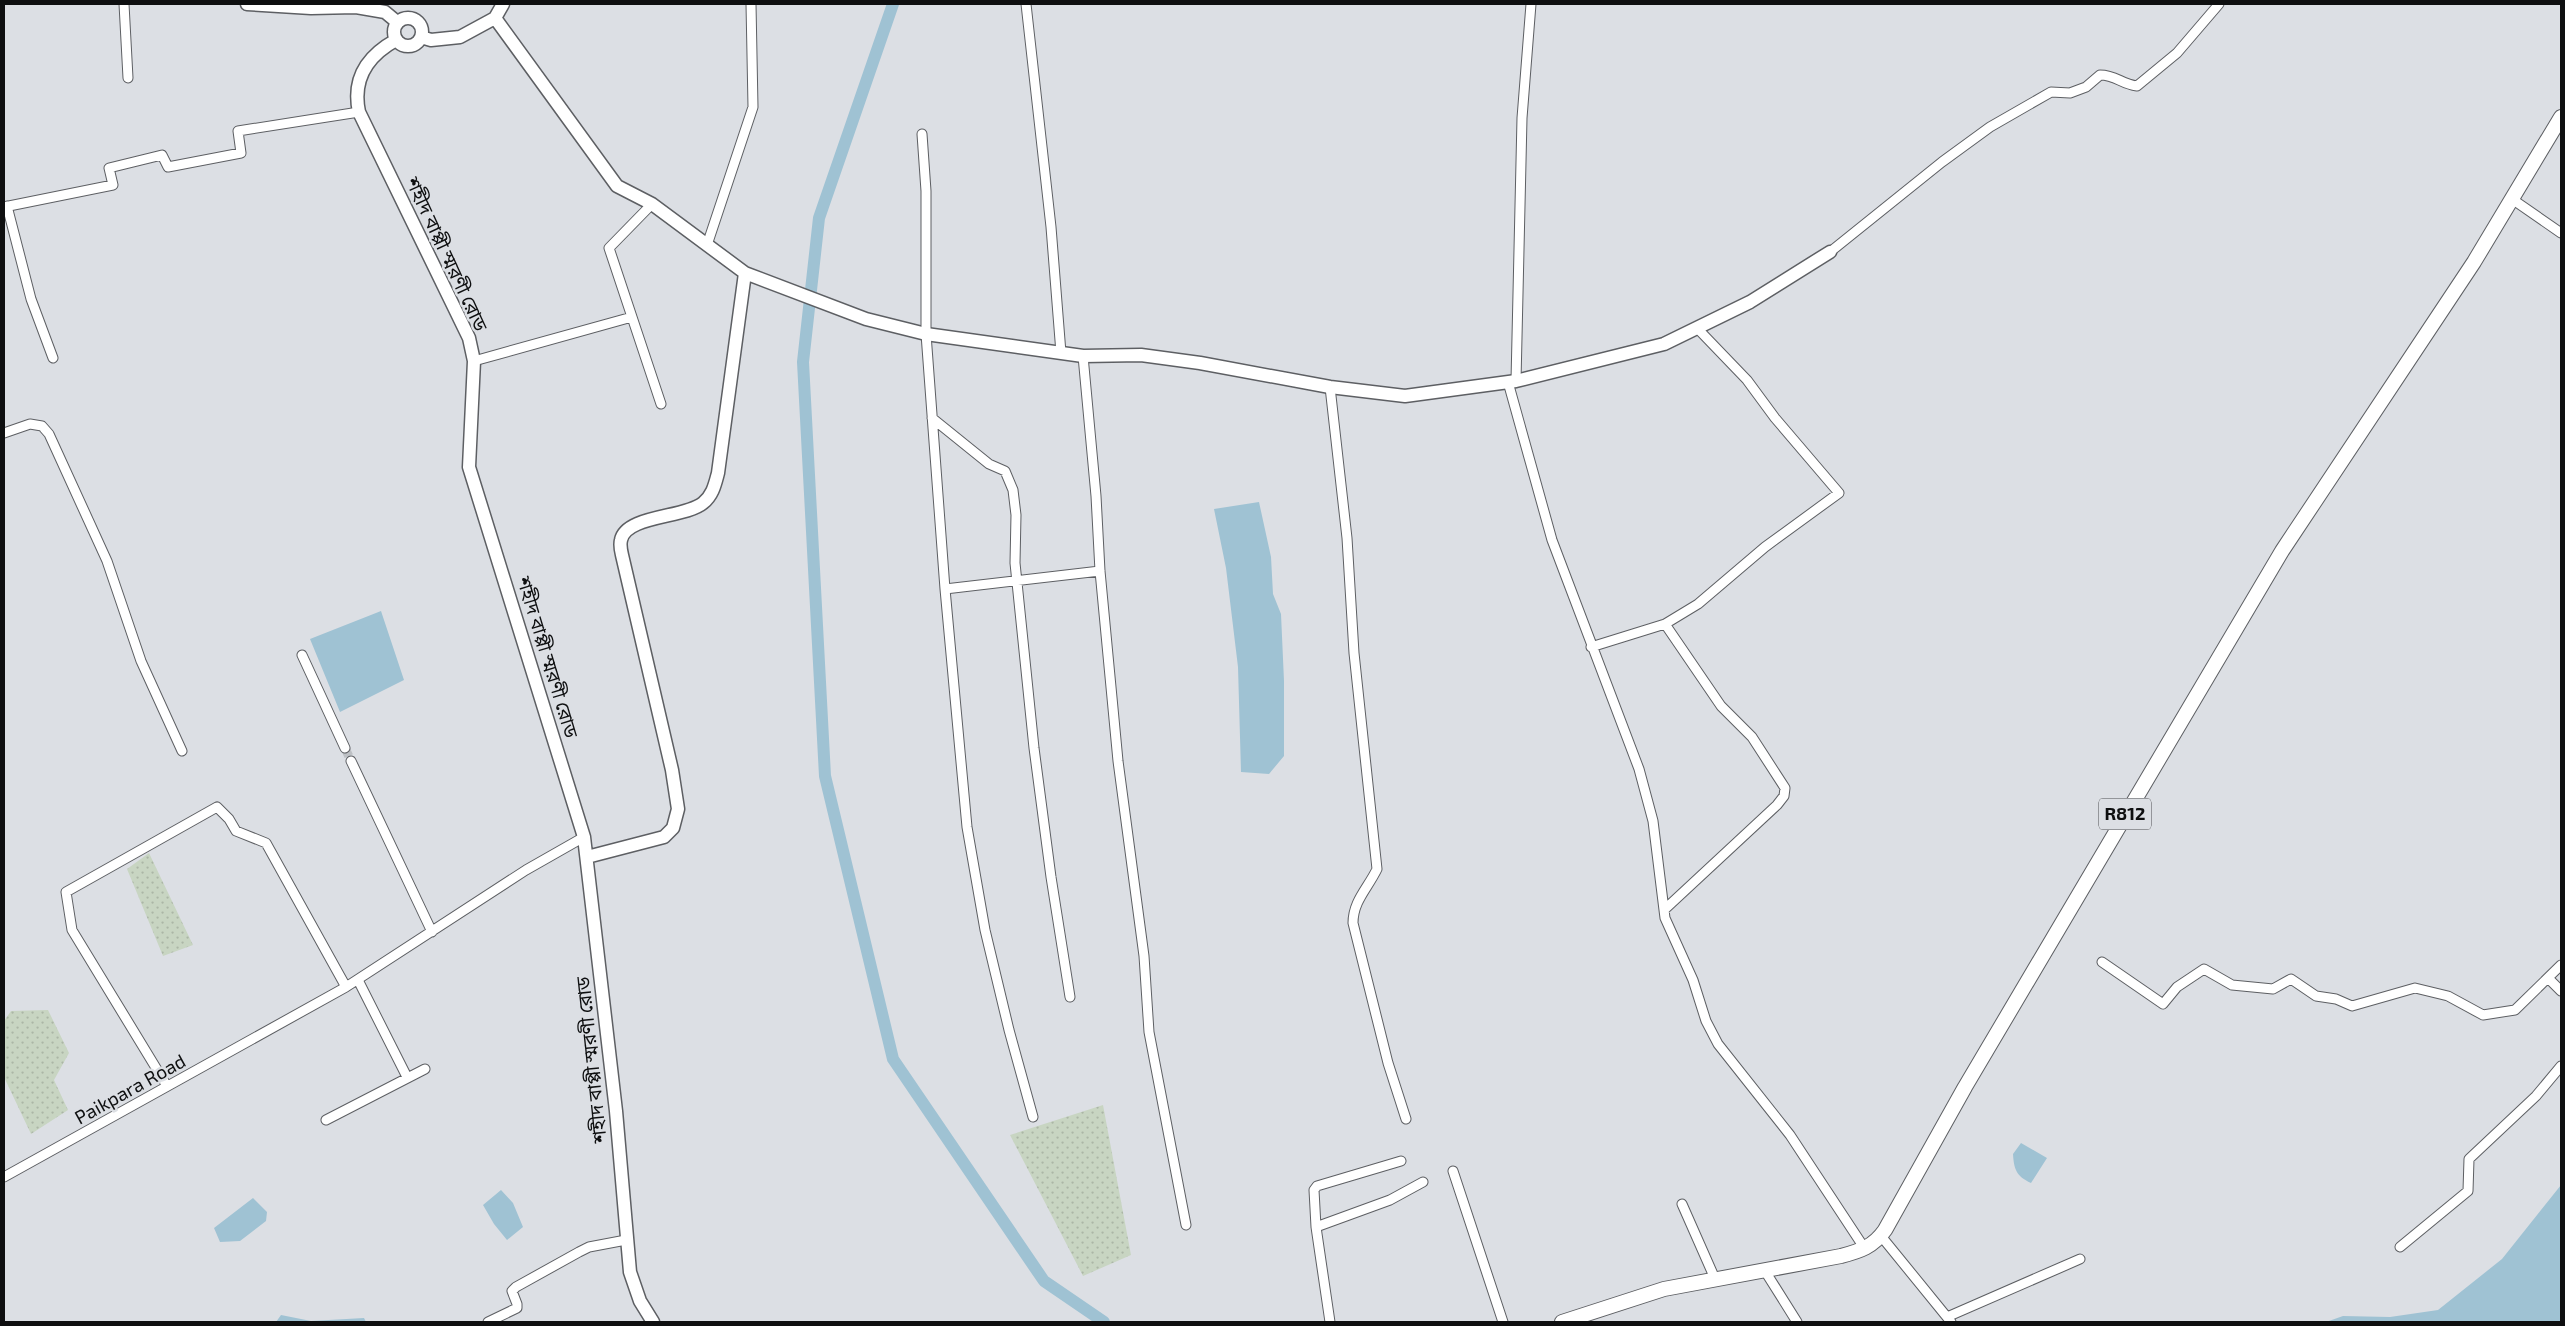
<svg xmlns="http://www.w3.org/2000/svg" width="2565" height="1326" font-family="'Exo 2','Noto Sans Bengali',sans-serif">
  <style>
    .grass { fill: url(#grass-dots) }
    .water { fill: #9fc2d3 }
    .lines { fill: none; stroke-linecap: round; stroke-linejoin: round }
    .canal { stroke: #9fc2d3; stroke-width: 12 }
    .street-tunnel { stroke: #bdc0c4; stroke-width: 9; stroke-dasharray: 9 4.5; stroke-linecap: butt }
    .street-casing { stroke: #5d5f63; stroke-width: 11 }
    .secondary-casing { stroke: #5d5f63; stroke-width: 15 }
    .primary-casing { stroke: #5d5f63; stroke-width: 16 }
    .street { stroke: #fff; stroke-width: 9 }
    .secondary { stroke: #fff; stroke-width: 12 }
    .primary { stroke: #fff; stroke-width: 14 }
    .labels { text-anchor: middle; stroke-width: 5; stroke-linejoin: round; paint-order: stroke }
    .shield { fill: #dcdfe4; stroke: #4c4d50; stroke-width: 1 }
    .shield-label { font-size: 18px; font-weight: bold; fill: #0e0f10 }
    .street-label { font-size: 19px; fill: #0e0f10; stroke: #dcdfe4 }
  </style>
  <defs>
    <pattern id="grass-dots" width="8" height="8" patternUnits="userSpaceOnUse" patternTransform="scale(1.25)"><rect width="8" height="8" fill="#c8d5c2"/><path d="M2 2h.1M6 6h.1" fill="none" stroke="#abb6a6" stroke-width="1.8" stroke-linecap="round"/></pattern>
  </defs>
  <rect width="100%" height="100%" fill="#dcdfe4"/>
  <path class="grass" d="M 149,853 L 193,945 L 163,956 L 127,869 Z
    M 48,1010 L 69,1053 L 54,1080 L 68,1110 L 31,1134 L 4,1077 L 4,1021 L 11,1011 Z
    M 1103,1105 L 1131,1255 L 1083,1276 L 1010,1135 Z"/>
  <path class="water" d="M 1259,502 L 1271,557 L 1273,594 L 1281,614 L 1284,681 L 1284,756 L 1269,774 L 1241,772 L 1238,667 L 1226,568 L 1214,509 Z
    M 381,611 L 404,680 L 340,712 L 310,639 Z
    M 2021,1143 L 2047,1158 L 2031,1183 C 2016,1176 2014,1169 2013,1154 Z
    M 2561,1185 L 2561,1322 L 2326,1322 L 2343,1316 L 2390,1317 L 2438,1310 L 2502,1259 Z
    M 501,1190 L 513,1203 L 523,1227 L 507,1240 L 494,1224 L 483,1205 Z
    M 253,1198 L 267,1212 L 266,1221 L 240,1241 L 220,1242 L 214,1228 Z
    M 281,1315 L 311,1321 L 364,1318 L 366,1322 L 276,1322 Z"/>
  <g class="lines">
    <path class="canal" d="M 893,4 L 819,218 L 803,362 L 825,776 L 893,1059 L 1044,1281 L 1104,1322"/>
    <path class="street-tunnel" d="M 345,748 L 351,761"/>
    <g class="street-casing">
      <path id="street" d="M 124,4 L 128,78
        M 1026,4 L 1051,227 L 1061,353
        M 922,134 L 926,191 L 926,334 L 945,589 L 967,827 L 985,930 L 1009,1030 L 1033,1117
        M 2512,199 L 2561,233
        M 652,204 L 609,248 L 661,404
        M 7,206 L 31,299 L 53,358
        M 4,207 L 113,185 L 109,168 L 162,155 L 168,167 L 241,153 L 238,131 L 359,112
        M 707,245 L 753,107 L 751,4
        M 1830,252 L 1942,162 L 1990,127 L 2051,92 L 2070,93 L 2086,87 L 2100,75 C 2116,75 2121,84 2137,86 L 2177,53 L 2219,4
        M 1083,356 L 1096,496 L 1100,571 L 1118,761 L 1144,956 L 1149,1032 L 1186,1225
        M 474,361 L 632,317
        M 1516,381 L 1522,118 L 1531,4
        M 1508,382 L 1552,540 L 1639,769 L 1653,821 L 1665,918 L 1693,980 L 1706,1021 L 1718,1044 L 1790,1135 L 1865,1249
        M 1330,387 L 1347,538 L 1354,653 L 1377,869 C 1368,888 1353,901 1353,923 L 1388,1063 L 1406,1119
        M 932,418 L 989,464 L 1005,471 L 1013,490 L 1016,515 L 1015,563 L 1034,748 L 1051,877 L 1070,997
        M 4,433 L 30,424 L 42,426 L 49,434 L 107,561 L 141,661 L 182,751
        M 945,589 L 1100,571
        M 1591,647 L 1665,624 L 1698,604 L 1765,547 L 1839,493 L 1775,418 L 1747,380 L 1697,328
        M 302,655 L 345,748
        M 351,761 L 432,932
        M 1664,910 L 1777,805 L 1784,796 L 1785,788 L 1752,737 L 1721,706 L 1665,624
        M 2102,962 L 2163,1004 L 2177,987 L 2204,969 L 2232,985 L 2273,989 L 2291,979 L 2316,996 L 2336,999 L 2352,1006 L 2415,988 L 2448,996 L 2483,1015 L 2515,1010 L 2561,965
        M 2549,979 L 2561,991
        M 358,980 L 407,1077
        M 167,1086 L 72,930 L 66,892 L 217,807 L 229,819 L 236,831 L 266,843 L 346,987
        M 326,1120 L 425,1069
        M 1453,1171 L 1503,1322
        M 4,1177 L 346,987 L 526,870 L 584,837
        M 1682,1204 L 1716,1281
        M 1316,1227 L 1390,1200 L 1423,1182
        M 1881,1236 L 1951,1322
        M 2400,1247 L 2468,1191 L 2469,1159 L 2536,1096 L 2561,1066
        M 1765,1271 L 1797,1322
        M 1947,1317 L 2080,1259
        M 488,1322 L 517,1308 L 517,1304 L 512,1291 L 516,1287 L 579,1252 L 589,1247 L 626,1240
        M 1330,1322 L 1316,1227 L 1314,1190 L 1317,1186 L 1401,1161"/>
    </g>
    <g class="secondary-casing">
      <path id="secondary" d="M 247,4 L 311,8 L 356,7 L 385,12 L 397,22
        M 495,18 L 617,186 L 652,204 L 745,273 L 866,319 L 926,334 L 1083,356 L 1141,355 L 1200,363 L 1330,387 L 1405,396 L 1516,381 L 1664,344 L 1750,302 L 1830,252
        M394 32a14 14 0 1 1 28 0a14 14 0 1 1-28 0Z
        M 421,37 L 431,40 L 460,37 L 495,18 L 503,4
        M 396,40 C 367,56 352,79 359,112 L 469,338 L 474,361 L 469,467 L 584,837 L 616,1111 L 630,1272 L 640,1301 L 653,1322
        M 587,857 L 664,837 L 673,828 L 678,809 L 672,770 L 622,555 C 621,551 620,544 621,540 C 626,515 685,518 703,503 C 713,495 715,484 718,473 L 745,273"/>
    </g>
    <g class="primary-casing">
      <path id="primary" d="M 1562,1322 L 1664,1289 L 1841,1256 C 1860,1251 1873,1247 1885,1230 L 1965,1087 L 2282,551 L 2474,262 L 2561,117"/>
    </g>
    <use href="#street" class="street"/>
    <use href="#secondary" class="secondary"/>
    <use href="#primary" class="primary"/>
  </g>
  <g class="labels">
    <rect class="shield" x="2099" y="798.5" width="52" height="31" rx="4"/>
    <g class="shield-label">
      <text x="2125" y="820">R812</text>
    </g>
    <g class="street-label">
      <text transform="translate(447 254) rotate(65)" y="7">শহীদ বাপ্পী স্মরণী রোড</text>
      <text transform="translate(548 657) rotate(73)" y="7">শহীদ বাপ্পী স্মরণী রোড</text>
      <text transform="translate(591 1060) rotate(-96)" y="7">শহীদ বাপ্পী স্মরণী রোড</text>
      <text transform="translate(130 1089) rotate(-29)" y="7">Paikpara Road</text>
    </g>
  </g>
  <rect width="2565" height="1326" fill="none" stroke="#0e0f10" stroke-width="10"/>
</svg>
